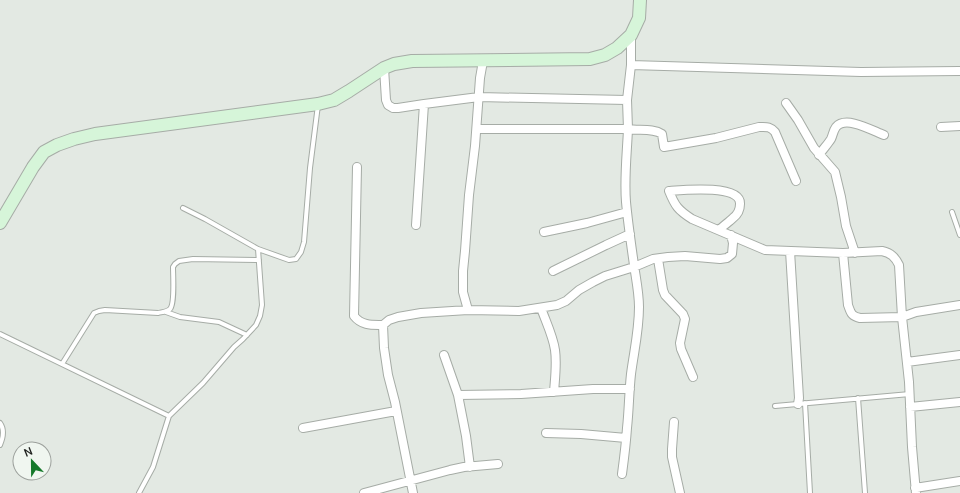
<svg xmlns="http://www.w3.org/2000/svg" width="960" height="493" font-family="Manrope,sans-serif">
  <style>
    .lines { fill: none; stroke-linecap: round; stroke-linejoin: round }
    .lane-casing { stroke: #a6aca6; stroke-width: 6 }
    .street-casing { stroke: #a6aca6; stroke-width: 10 }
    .secondary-casing { stroke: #a6aca6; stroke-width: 14 }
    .lane { stroke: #fff; stroke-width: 4 }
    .street { stroke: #fff; stroke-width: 8 }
    .secondary { stroke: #d6f5d9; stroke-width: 12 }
  </style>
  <rect width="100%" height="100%" fill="#e3e9e3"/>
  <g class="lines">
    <g class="lane-casing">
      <path id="lane" d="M 183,208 L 205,219 L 258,249 L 289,260 L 296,259 L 301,252 L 304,242 L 310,168 L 318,105
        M 952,212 L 960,235
        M 166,312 L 180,317 L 219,322 L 247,335
        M 0,334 L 169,416
        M 62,364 L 94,313 L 99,311 L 105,310 L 158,313 C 162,312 167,312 170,309 C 175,304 173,275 173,267 L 175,264 L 179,261 L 193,259 L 259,260
        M 858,398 L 865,493
        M 805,403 L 810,493
        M 775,406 L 910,394
        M 0,423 C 5,430 3,438 0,445
        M 139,493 L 153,467 L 169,416 L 203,383 L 234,347 L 243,339 L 256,325 L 260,316 L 262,305 L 258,249"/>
    </g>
    <g class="street-casing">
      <path id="street" d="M 631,35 L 631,65 L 627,100 L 628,129 C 638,131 653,128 662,134 L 664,147 L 716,138 L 759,127 C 766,127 770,126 775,132 L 796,181
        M 631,65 L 861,72 L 960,71
        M 384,68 L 386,100 L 388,105 L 393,108 L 398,108 L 424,104 L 479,97 L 627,100
        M 786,103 L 798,120 L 814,148 L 835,172 L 841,197 L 846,226 L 855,253
        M 941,127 L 960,126
        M 477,129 L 628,129 C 627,153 624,178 626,202 C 628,223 631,244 634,265 C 636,279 639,293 639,307 C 639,331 634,351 631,374 C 629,392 629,410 627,428 C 626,444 624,459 622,474
        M 819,155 C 823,149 828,144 831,139 C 833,135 833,131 836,127 C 846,115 873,131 884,135
        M 357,167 L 354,316 C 362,326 372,325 383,325
        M 416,225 L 424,104
        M 719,230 C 723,226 729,222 733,218 C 737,215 740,210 740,204 C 741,184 682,190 669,191 C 675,206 678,210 692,219 L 765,250 L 843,253 L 882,251 C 891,253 895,257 899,265 L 902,317 L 909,382 L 912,447 L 916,493
        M 544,232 L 587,223 L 627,212
        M 790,251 L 799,398 L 798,404
        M 843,253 L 848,305 C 851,313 851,316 860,318 L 902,317 L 916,312 L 960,305
        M 658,259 L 663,290 L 665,295 L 683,314 L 685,319 L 680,343 L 681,349 L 693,377
        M 553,271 L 606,245 L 630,234
        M 541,308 C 546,322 553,336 555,350 C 557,364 555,378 554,392
        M 468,310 L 463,292 L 463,271 L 465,251 L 469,195 L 475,146 L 480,78 L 483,61
        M 444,355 L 458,395 L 466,436 L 470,467
        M 907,362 L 960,355
        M 458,395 L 521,394 L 593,389 L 630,389
        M 910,407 L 960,402
        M 674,422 L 672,449 L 672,457 L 680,493
        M 303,428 L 396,411
        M 546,433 L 581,434 L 626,438
        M 915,488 L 960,481
        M 364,493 L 450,470 L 464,467 L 498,464
        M 413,493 L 395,402 L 388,375 L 384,348 L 383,325 L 389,320 L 398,317 L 421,313 L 468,310 L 519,311 L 557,305 L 566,301 L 579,290 L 593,282 L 605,276 L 634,267 L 653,259 L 668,257 L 685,256 L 720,259 L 727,258 L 732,254 L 733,243 L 731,235"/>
    </g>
    <g class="secondary-casing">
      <path id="secondary" d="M 0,223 L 33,167 L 44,152 L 57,145 L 74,139 L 95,134 L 318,104 L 334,100 L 349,91 L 384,68 L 394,64 L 412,61 L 590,59 L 605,55 L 617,48 L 631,35 L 639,18 L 640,0"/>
    </g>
    <use href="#lane" class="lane"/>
    <use href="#street" class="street"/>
    <use href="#secondary" class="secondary"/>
  </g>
  <g transform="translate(32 461) rotate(338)"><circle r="19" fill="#f0f6f0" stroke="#9ca09c"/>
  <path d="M0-3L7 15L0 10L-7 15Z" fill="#15792a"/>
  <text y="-6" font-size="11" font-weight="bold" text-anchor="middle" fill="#1e201e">N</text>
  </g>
</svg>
